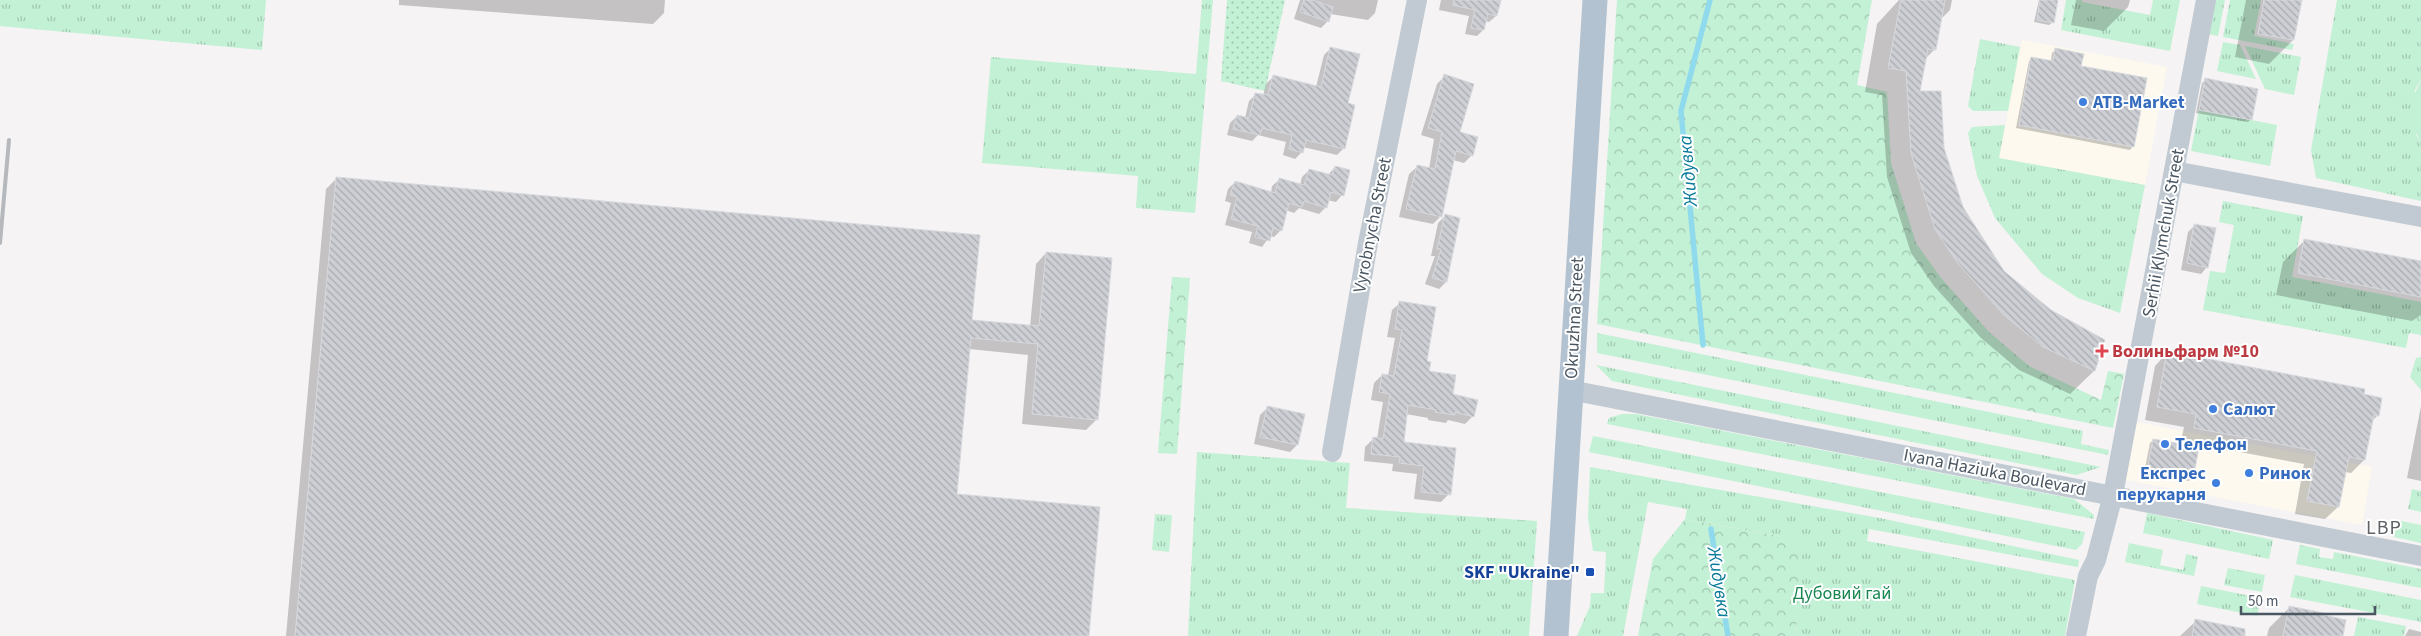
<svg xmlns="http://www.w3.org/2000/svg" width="2421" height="636" font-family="'Source Sans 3',sans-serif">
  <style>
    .commercial { fill: #fdf9ef }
    .grass { fill: url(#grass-tufts) }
    .forest { fill: url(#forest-crowns) }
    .garden { fill: url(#garden-dots) }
    .pitch { fill: #c3f1d5 }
    .shadow { fill: #0003 }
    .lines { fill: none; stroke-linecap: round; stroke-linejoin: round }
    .stream { stroke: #90daee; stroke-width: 5.5 }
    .building { fill: url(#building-back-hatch); stroke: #d7d9de }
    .minor { stroke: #c1cad2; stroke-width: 20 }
    .major { stroke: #b3c2d1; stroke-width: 25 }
    .rail { stroke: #b5b8bd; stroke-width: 4 }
    .shop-dot { fill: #3f7fe0; stroke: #fff; stroke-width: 2 }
    .health-dot { fill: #e0444e; stroke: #fff; stroke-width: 2 }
    .transit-dot { fill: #1a4fb4; stroke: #fff; stroke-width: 2 }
    .labels { text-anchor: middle; stroke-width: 4; stroke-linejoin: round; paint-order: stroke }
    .shop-label { font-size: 18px; font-weight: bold; fill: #366cbe; stroke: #fff; text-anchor: start }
    .street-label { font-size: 18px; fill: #4a5661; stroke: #fff }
    .health-label { font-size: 18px; font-weight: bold; fill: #be3a42; stroke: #fff; text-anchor: start }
    .transit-label { font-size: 18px; font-weight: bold; fill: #164399; stroke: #fff; text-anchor: end }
    .park-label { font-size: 18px; fill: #17864f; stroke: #fff }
    .water-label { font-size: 19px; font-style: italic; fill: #0c7c9b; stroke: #fff }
    .quarter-label { font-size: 20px; letter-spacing: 1px; fill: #5f6368; stroke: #fff }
  </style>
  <defs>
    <pattern id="grass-tufts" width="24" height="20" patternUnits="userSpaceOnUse" patternTransform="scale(1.25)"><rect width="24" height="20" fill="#c3f1d5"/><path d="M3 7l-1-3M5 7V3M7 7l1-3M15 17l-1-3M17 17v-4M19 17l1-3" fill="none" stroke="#a0c6b0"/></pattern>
    <pattern id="forest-crowns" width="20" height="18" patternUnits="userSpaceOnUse" patternTransform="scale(1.25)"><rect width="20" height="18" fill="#c3f1d5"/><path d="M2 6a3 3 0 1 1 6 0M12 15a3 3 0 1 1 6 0" fill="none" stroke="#a0c6b0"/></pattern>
    <pattern id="garden-dots" width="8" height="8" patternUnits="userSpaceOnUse" patternTransform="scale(1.25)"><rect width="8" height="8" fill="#c3f1d5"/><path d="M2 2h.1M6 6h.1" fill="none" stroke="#a0c6b0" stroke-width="1.8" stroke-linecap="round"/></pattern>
    <pattern id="building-back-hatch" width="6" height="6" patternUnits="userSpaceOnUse" patternTransform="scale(1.25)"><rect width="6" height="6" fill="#cdcfd5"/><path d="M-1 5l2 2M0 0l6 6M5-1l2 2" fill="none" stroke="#a8abb0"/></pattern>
  </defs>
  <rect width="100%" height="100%" fill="#f5f3f3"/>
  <path class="commercial" d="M 2022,40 L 2167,67 L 2145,185 L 1999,158 Z
    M 2136,422 L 2372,467 L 2362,525 L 2125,480 Z"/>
  <path class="grass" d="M 0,0 L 266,0 L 262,50 L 0,26 Z
    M 1202,0 L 1213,0 L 1195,213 L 1136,208 L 1138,176 L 982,163 L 991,57 L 1196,74 Z
    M 2066,0 L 2082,0 L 2082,2 L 2150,15 L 2153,0 L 2180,0 L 2170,51 L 2061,30 Z
    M 2214,0 L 2225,0 L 2218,36 L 2207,34 Z
    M 2230,0 L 2261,0 L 2254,36 L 2294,44 L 2292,50 L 2223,37 Z
    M 2337,0 L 2421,0 L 2421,80 L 2415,90 L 2416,135 L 2421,142 L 2421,201 L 2316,178 L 2311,150 Z
    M 1980,39 L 2020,47 L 2008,111 L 1973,111 L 1968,106 Z
    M 2223,42 L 2240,45 L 2256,79 L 2217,71 Z
    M 2245,46 L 2301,57 L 2294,95 L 2265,89 Z
    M 2199,110 L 2277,125 L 2270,166 L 2191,151 Z
    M 2005,125 L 1999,158 L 2145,185 L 2120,313 L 2078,298 L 2042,274 L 1995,218 L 1977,176 L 1968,133 L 1972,127 Z
    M 2223,201 L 2303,216 L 2292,277 L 2421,302 L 2421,335 L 2409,333 L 2406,348 L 2203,310 L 2210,271 L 2225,273 L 2234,225 L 2219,222 Z
    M 1597,333 L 2083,431 L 2081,444 L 2109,450 L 2108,455 L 1597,353 Z
    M 2421,357 L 2421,390 L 2410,377 L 2416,358 Z
    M 1596,365 L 2101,467 L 2076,475 L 1612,381 Z
    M 1622,414 L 1636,414 L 2074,499 L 2094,515 L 2094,519 L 1607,424 L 1609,418 Z
    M 1593,436 L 2085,532 L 2082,544 L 2076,550 L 1589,452 Z
    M 1197,452 L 1350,463 L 1346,508 L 1537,521 L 1529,636 L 1188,636 Z
    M 1590,467 L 1880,518 L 2079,560 L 2078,567 L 1869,529 L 1867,541 L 2075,580 L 2065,636 L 1796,636 L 1800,540 L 1685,519 L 1687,509 L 1648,502 L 1623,636 L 1577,636 L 1590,606 L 1591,593 L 1604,593 L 1606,552 L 1593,551 L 1588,518 Z
    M 2412,489 L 2421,491 L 2421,512 L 2408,509 Z
    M 2147,513 L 2273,540 L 2269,559 L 2143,533 Z
    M 1155,514 L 1172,515 L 1169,552 L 1152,550 Z
    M 2397,520 L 2421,525 L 2421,543 L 2394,537 Z
    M 2129,543 L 2163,550 L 2160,565 L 2183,570 L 2186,554 L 2198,557 L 2194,576 L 2125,562 Z
    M 2300,545 L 2320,549 L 2319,557 L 2333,559 L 2334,552 L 2421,569 L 2421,588 L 2296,564 Z
    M 2228,568 L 2265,575 L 2262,592 L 2224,585 Z
    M 2295,575 L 2421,600 L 2421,622 L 2290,597 Z
    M 2201,586 L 2261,598 L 2257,616 L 2197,604 Z
    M 2358,617 L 2406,626 L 2404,636 L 2354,636 Z"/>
  <path class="forest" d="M 1617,0 L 1872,0 L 1857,85 L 1887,92 L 1891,163 L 1916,243 L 1941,278 L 1989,332 L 2029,366 L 2101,400 L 2108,371 L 2124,374 L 2113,428 L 1597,324 Z
    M 1172,277 L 1190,278 L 1177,454 L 1158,453 Z
    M 1685,519 L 1801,540 L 1796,636 L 1638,636 L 1653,559 Z"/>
  <path class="garden" d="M 1227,0 L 1285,0 L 1265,91 L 1221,81 Z"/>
  <path class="pitch" d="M 2421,81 L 2421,80 L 2421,142 C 2408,122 2409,101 2421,81 Z"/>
  <path class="shadow" d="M 399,0 L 665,0 L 664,13 L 653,24 L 399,5 Z
    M 1300,0 L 1378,0 L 1375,13 L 1368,20 L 1330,14 L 1328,21 L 1321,28 L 1294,19 Z
    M 1441,0 L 1500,0 L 1496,16 L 1489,22 L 1485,21 L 1483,30 L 1477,36 L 1465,34 L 1469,16 L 1439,10 Z
    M 1899,0 L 1952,0 L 1950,10 L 1940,20 L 1935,49 L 1925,59 L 1919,93 L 1943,148 L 1962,207 L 2003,272 L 2051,311 L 2104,340 L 2094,371 L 2070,394 L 2019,370 L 1981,338 L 1934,286 L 1911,253 L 1887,177 L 1882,95 L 1865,92 L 1877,24 Z
    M 2039,0 L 2057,0 L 2053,22 L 2049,25 L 2034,22 Z
    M 2076,0 L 2130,0 L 2128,7 L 2104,31 L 2071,25 Z
    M 2246,0 L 2300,0 L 2293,40 L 2269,64 L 2235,57 Z
    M 1331,48 L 1346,104 L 1344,148 L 1337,155 L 1303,147 L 1302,152 L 1295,159 L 1283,155 L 1286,142 L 1258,135 L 1252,141 L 1227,135 L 1230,123 L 1237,116 L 1245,118 L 1249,101 L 1256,94 L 1263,96 L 1266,84 L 1273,77 L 1316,87 L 1324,55 Z
    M 2055,50 L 2080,67 L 2133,146 L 2130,150 L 2016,128 L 2029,61 L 2032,58 L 2051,61 L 2052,53 Z
    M 1445,76 L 1458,132 L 1472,155 L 1464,163 L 1453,160 L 1441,216 L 1433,224 L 1399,217 L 1409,174 L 1417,167 L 1429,169 L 1434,139 L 1421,135 L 1437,84 Z
    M 2205,80 L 2251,119 L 2248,122 L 2196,113 L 2202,83 Z
    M 1335,167 L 1342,195 L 1336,202 L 1327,200 L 1326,207 L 1319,214 L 1299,208 L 1294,213 L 1286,210 L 1281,230 L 1274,237 L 1270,236 L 1262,247 L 1249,243 L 1252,232 L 1225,225 L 1231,203 L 1225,201 L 1228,189 L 1235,182 L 1271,193 L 1272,186 L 1279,180 L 1300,185 L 1302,177 L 1309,170 L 1328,175 Z
    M 337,178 L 971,321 L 1030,327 L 1036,264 L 1046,253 L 1097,419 L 1086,430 L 1022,424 L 1028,355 L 969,349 L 956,495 L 1087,636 L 286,636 L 326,189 Z
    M 1445,216 L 1446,282 L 1439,289 L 1425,284 L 1435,256 L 1431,256 L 1438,223 Z
    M 2195,225 L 2207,267 L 2201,274 L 2181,270 L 2188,232 Z
    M 2305,240 L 2421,262 L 2421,315 L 2412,321 L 2276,295 L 2283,262 Z
    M 1400,303 L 1428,372 L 1473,416 L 1465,424 L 1448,420 L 1446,423 L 1428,420 L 1428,418 L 1406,414 L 1403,443 L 1455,449 L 1449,494 L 1441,502 L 1414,499 L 1417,474 L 1392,471 L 1393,464 L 1364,461 L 1365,447 L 1373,439 L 1377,439 L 1383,402 L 1371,400 L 1374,383 L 1382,375 L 1388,376 L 1395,338 L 1387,337 L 1392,310 Z
    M 2167,353 L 2378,415 L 2371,422 L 2364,460 L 2351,473 L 2345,472 L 2338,507 L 2325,519 L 2295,514 L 2304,464 L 2181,441 L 2184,427 L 2145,420 L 2155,366 Z
    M 2421,406 L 2421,481 L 2407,478 Z
    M 1267,408 L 1297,445 L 1290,452 L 1254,444 L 1260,415 Z
    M 2153,440 L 2192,478 L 2189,481 L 2144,473 L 2150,443 Z
    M 2290,607 L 2323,616 L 2341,636 L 2267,636 L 2269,628 Z
    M 2196,621 L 2230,636 L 2180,636 Z
    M 2409,629 L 2421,632 L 2421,636 L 2405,636 Z"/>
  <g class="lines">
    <path class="stream" d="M 1703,345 L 1681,111 L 1710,0
      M 1711,529 L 1728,636"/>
  </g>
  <path class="building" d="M 1304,0 L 1312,0 L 1333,7 L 1329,22 L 1300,12 Z
    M 1454,0 L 1501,0 L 1497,16 L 1488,14 L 1484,30 L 1471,28 L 1475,10 L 1453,5 Z
    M 1901,0 L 1945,0 L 1936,50 L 1928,49 L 1920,91 L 1941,91 L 1944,148 L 1963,207 L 2004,271 L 2051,310 L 2105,340 L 2095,371 L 2043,347 L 2004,315 L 1957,262 L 1935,229 L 1911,153 L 1906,71 L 1888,68 Z
    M 2040,0 L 2058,0 L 2054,23 L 2037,20 Z
    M 2264,0 L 2302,0 L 2294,40 L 2258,34 Z
    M 1330,47 L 1360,54 L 1348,103 L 1355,105 L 1345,149 L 1306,140 L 1303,153 L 1289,149 L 1292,135 L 1262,128 L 1260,135 L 1233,129 L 1237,115 L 1249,118 L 1255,93 L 1268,95 L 1273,75 L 1321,87 Z
    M 2055,48 L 2084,54 L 2081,66 L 2147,78 L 2134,147 L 2019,125 L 2031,57 L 2053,61 Z
    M 1444,74 L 1474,84 L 1460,132 L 1478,137 L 1473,156 L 1456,151 L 1442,217 L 1406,209 L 1417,165 L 1435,169 L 1442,132 L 1428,128 Z
    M 2205,78 L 2258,89 L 2252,120 L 2199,110 Z
    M 1335,166 L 1350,170 L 1344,196 L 1331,192 L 1327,208 L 1304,201 L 1302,207 L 1289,203 L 1282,231 L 1273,228 L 1270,241 L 1255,237 L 1258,226 L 1231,219 L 1237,197 L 1230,195 L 1235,181 L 1275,193 L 1279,178 L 1304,185 L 1309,169 L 1332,175 Z
    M 336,177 L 980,235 L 972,320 L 1039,326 L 1046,252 L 1112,258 L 1098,420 L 1032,414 L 1038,344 L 971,338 L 957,494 L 1100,507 L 1089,636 L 295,636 Z
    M 1445,214 L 1460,218 L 1447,282 L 1432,278 L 1441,249 L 1437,249 Z
    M 2194,224 L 2216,228 L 2208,268 L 2187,263 Z
    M 2304,239 L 2421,261 L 2421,297 L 2298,273 Z
    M 1399,301 L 1436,307 L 1427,361 L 1431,362 L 1429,371 L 1456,375 L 1453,394 L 1478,400 L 1474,417 L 1455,412 L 1455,415 L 1435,412 L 1436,410 L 1408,405 L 1404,442 L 1456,448 L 1451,495 L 1421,492 L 1424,466 L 1399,463 L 1400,457 L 1371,454 L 1373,437 L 1383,439 L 1390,394 L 1379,392 L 1382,374 L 1394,376 L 1402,330 L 1395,329 Z
    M 2167,351 L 2365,389 L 2364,394 L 2382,398 L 2379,416 L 2374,415 L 2365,460 L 2349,457 L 2339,507 L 2307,501 L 2317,451 L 2194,428 L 2196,414 L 2157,407 Z
    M 1267,406 L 1305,414 L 1298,445 L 1260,437 Z
    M 2153,439 L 2199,447 L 2193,479 L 2147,470 Z
    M 2289,606 L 2324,613 L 2324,615 L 2346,620 L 2343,636 L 2283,636 Z
    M 2195,619 L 2245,629 L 2245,636 L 2192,636 Z"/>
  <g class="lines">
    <path class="minor" d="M 2174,171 L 2421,217
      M 1570,390 L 2421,556
      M 1332,452 L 1368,243 L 1417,0
      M 2076,636 L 2088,576 L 2096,560 L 2113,495 L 2206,0"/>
    <path class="major" d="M 1556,636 L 1595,0"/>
    <path class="rail" d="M 0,243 L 9,140"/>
  </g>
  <g class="shop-dot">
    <circle cx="2083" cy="102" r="5"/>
    <circle cx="2213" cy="409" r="5"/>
    <circle cx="2165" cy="444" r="5"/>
    <circle cx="2249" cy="473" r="5"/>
    <circle cx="2216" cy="483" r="5"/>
  </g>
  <path class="health-dot" d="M2099.5 343.5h5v5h5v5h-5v5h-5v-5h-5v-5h5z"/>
  <rect class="transit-dot" x="1585" y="567" width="10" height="10" rx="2.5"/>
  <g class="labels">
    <g class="shop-label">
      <text x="2093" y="108">ATB-Market</text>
      <text x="2223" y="415">Салют</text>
      <text x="2175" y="450">Телефон</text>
      <text x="2206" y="479" text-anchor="end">Експрес<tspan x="2206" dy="21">перукарня</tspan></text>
      <text x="2259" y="479">Ринок</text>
    </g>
    <g class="street-label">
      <text transform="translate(1372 225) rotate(-79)" y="6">Vyrobnycha Street</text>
      <text transform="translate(2163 233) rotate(-80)" y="6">Serhii Klymchuk Street</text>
      <text transform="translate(1574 318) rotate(-87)" y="6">Okruzhna Street</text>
      <text transform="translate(1995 472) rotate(11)" y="6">Ivana Haziuka Boulevard</text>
    </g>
    <g class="health-label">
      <text x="2112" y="357">Волиньфарм №10</text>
    </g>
    <g class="transit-label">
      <text x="1580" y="578">SKF "Ukraine"</text>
    </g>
    <g class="park-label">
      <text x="1842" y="599">Дубовий гай</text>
    </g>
    <g class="water-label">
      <text transform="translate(1687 171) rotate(-95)" y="7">Жидувка</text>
      <text transform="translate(1720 582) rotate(81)" y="7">Жидувка</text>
    </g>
    <g class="quarter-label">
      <text x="2384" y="534">LBP</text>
    </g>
  </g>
  <path d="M2241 606v8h134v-8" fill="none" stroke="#4a5661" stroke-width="2.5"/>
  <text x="2248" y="606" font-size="15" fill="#4a5661" stroke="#ffffff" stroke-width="4" paint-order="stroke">50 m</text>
</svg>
